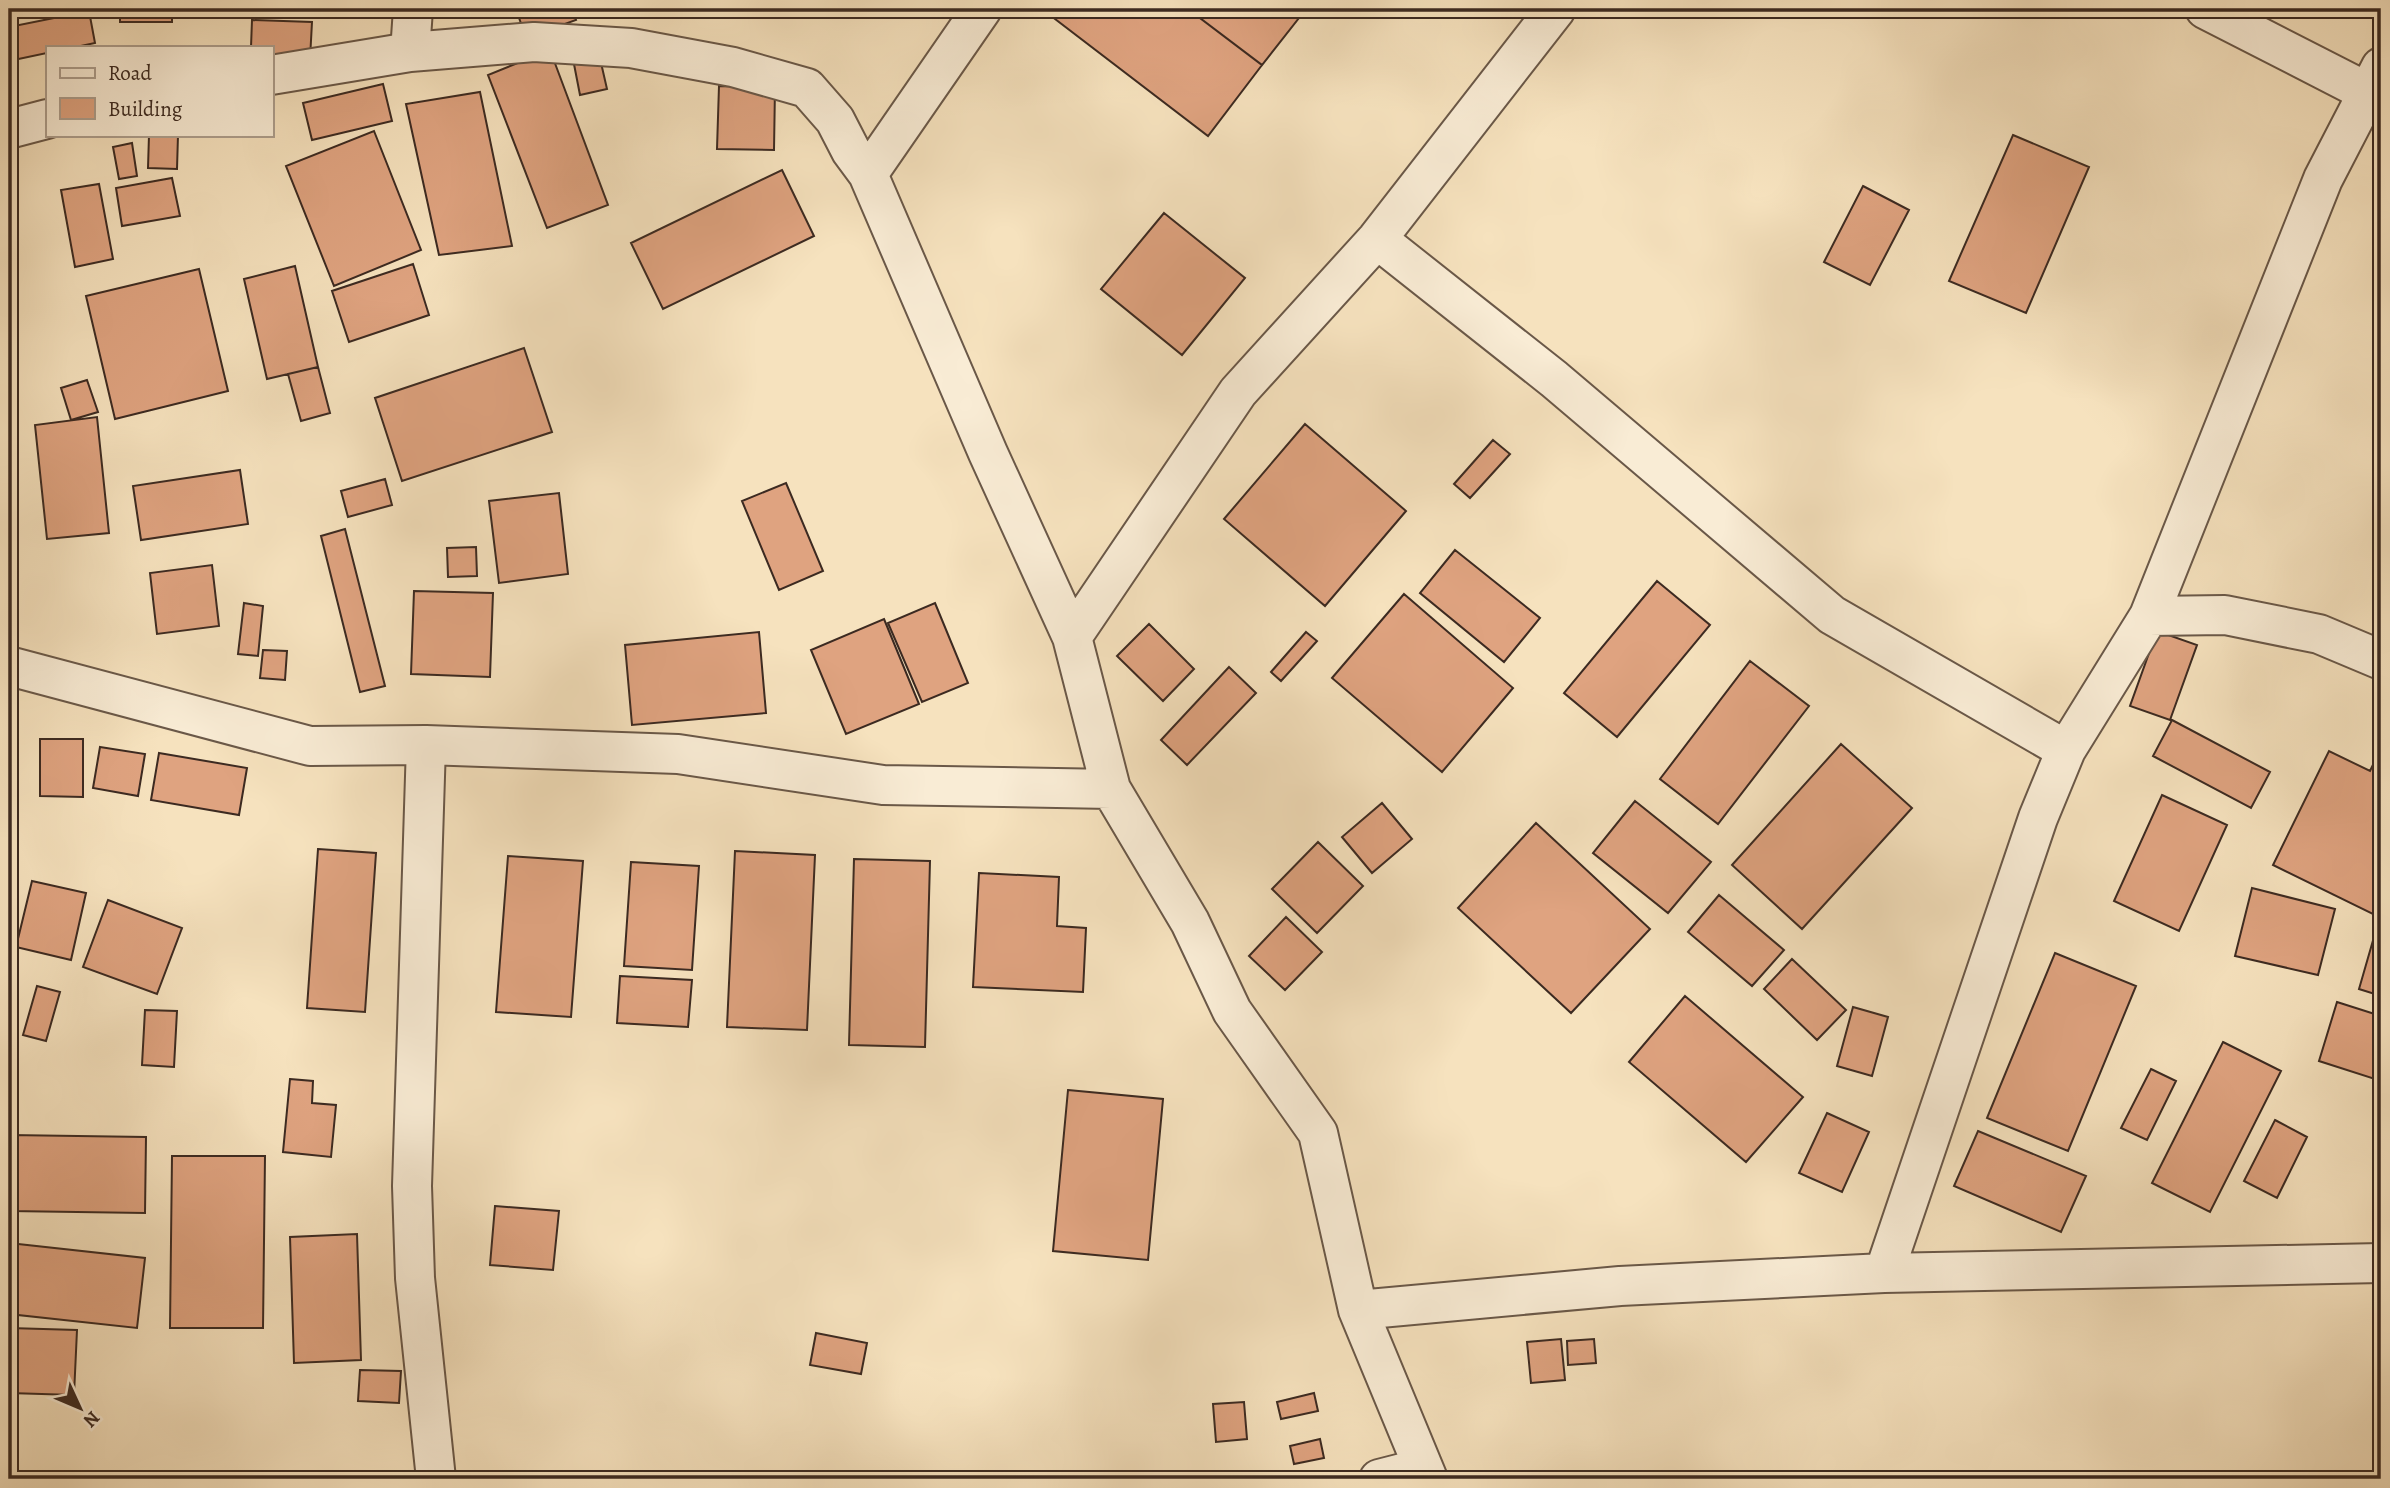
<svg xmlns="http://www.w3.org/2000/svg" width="2390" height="1488" font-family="Alegreya,serif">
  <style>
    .building { fill: #dfa380; stroke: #3c2a21; stroke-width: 2 }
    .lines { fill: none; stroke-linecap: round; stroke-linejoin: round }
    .minor-casing { stroke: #6a5848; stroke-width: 42 }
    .minor { stroke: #f9ecd5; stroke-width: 38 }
  </style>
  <rect width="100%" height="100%" fill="#f6e2be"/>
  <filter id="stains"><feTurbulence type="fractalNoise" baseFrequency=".00286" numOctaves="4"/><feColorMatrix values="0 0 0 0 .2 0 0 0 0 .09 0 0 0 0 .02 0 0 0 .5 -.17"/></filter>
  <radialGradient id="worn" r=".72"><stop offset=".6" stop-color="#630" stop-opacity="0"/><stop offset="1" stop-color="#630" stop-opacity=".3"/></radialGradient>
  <path class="building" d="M 120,9 L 172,9 L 172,22 L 120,22 Z
    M 516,9 L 572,9 L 576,20 L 526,38 Z
    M 1042,9 L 1188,9 L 1262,65 L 1208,136 Z
    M 1188,9 L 1306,9 L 1262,65 Z
    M 89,11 L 95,43 L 76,47 L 47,47 L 47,53 L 9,61 L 9,27 Z
    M 252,20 L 312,22 L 310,59 L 271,56 L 271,47 L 251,47 Z
    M 550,50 L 608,205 L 547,228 L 488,75 Z
    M 599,54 L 607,89 L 580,95 L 573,59 Z
    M 383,84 L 392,121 L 312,140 L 303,103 Z
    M 719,86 L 775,87 L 774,150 L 717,149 Z
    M 480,92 L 512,246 L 439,255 L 406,104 Z
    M 374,131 L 421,250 L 334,286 L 286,166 Z
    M 149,135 L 178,135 L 177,169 L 148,168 Z
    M 2013,135 L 2089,167 L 2026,313 L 1949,281 Z
    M 132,143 L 137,176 L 119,179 L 113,147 Z
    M 782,170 L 814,236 L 663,309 L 631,243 Z
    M 172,178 L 180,216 L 122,226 L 116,188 Z
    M 99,184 L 113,259 L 75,267 L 61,190 Z
    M 1863,186 L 1909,210 L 1870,285 L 1824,262 Z
    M 1164,213 L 1245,278 L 1182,355 L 1101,289 Z
    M 413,264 L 429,315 L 349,342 L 332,291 Z
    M 295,266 L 318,367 L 267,379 L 244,279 Z
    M 199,269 L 228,391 L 115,419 L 86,296 Z
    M 524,348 L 552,432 L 402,481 L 375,398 Z
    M 318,367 L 330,413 L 301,421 L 288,374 Z
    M 87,380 L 98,412 L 71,420 L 61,388 Z
    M 97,417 L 109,533 L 47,539 L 35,425 Z
    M 1305,424 L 1406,511 L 1325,606 L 1224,519 Z
    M 1493,440 L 1510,454 L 1470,498 L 1454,484 Z
    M 9,464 L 15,519 L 9,520 Z
    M 240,470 L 248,524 L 141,540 L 133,486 Z
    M 385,479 L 392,505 L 348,517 L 341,491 Z
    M 786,483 L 823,571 L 779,590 L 742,501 Z
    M 559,493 L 568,574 L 499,583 L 489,501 Z
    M 345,529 L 385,686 L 360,692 L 321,536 Z
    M 476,547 L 477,576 L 448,577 L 447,548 Z
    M 1455,550 L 1540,618 L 1504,662 L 1420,593 Z
    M 212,565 L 219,626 L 157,634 L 150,573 Z
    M 1657,581 L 1710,625 L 1617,737 L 1564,693 Z
    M 414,591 L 493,593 L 490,677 L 411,674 Z
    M 1404,594 L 1513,688 L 1442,772 L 1332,678 Z
    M 244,603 L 263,606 L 258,656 L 238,654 Z
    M 935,603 L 968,683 L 922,702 L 888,623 Z
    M 884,619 L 919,704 L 846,734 L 811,650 Z
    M 1149,624 L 1194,669 L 1163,701 L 1117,656 Z
    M 2157,631 L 2197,645 L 2170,720 L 2130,706 Z
    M 759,632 L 766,713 L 632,725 L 625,645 Z
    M 1306,632 L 1317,641 L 1281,681 L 1271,672 Z
    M 263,650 L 287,651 L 285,680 L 260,678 Z
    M 1750,661 L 1809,706 L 1718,824 L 1660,779 Z
    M 1229,667 L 1256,693 L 1187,765 L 1161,740 Z
    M 2172,720 L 2270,772 L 2251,808 L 2153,756 Z
    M 40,739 L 83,739 L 83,797 L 40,796 Z
    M 1841,744 L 1912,808 L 1802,929 L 1732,865 Z
    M 100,747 L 145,754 L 138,796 L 93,788 Z
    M 2381,748 L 2381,918 L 2273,865 L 2329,751 L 2370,771 Z
    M 159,753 L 247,768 L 239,815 L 151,800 Z
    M 2162,795 L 2227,825 L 2179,931 L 2114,901 Z
    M 1635,801 L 1711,862 L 1668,913 L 1593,853 Z
    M 1382,803 L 1412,839 L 1372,873 L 1342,837 Z
    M 1536,823 L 1650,929 L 1571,1013 L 1458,908 Z
    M 1318,842 L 1363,886 L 1317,933 L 1272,889 Z
    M 318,849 L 376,853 L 365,1012 L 307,1008 Z
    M 735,851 L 815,855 L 807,1030 L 727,1027 Z
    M 508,856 L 583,861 L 571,1017 L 496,1012 Z
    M 854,859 L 930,861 L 925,1047 L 849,1045 Z
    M 631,862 L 699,866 L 692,970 L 624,966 Z
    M 979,873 L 1059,877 L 1057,926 L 1086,928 L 1083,992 L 973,987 Z
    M 32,881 L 86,893 L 71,960 L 16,947 Z
    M 2252,888 L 2335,909 L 2318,975 L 2235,956 Z
    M 1719,895 L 1784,950 L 1752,986 L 1688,932 Z
    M 108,900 L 182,928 L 157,994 L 83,967 Z
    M 1286,917 L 1322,952 L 1285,990 L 1249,956 Z
    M 2374,937 L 2381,939 L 2381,996 L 2359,989 Z
    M 2055,953 L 2136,986 L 2068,1151 L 1987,1118 Z
    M 1792,959 L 1846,1010 L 1817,1040 L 1764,989 Z
    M 620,976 L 692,980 L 688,1027 L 617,1023 Z
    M 37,986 L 60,992 L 46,1041 L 23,1035 Z
    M 1685,996 L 1803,1097 L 1746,1162 L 1629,1062 Z
    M 2337,1002 L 2381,1016 L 2381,1081 L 2319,1061 Z
    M 1853,1007 L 1888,1017 L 1872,1076 L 1837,1066 Z
    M 145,1010 L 177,1011 L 174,1067 L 142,1065 Z
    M 2223,1042 L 2281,1071 L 2210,1212 L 2152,1183 Z
    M 2151,1069 L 2176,1081 L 2147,1140 L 2121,1128 Z
    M 290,1079 L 313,1081 L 312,1103 L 336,1105 L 331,1157 L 283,1152 Z
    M 1068,1090 L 1163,1099 L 1148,1260 L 1053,1251 Z
    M 1827,1113 L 1869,1132 L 1842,1192 L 1799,1173 Z
    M 2275,1120 L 2307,1137 L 2277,1198 L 2244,1181 Z
    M 1978,1131 L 2086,1176 L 2061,1232 L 1954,1186 Z
    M 9,1135 L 146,1137 L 145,1213 L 9,1211 Z
    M 172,1156 L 265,1156 L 263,1328 L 170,1328 Z
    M 495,1206 L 559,1211 L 553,1270 L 490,1265 Z
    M 357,1234 L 361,1360 L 294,1363 L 290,1237 Z
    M 9,1243 L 145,1258 L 137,1328 L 9,1314 Z
    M 9,1328 L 77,1330 L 74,1395 L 9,1393 Z
    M 816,1333 L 867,1343 L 861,1374 L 810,1365 Z
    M 1561,1339 L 1565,1380 L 1531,1383 L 1527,1342 Z
    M 1594,1339 L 1596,1363 L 1568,1365 L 1567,1341 Z
    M 360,1370 L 401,1371 L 399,1403 L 358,1401 Z
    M 1314,1393 L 1318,1411 L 1281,1419 L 1277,1402 Z
    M 1244,1402 L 1247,1439 L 1216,1442 L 1213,1404 Z
    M 1320,1439 L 1324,1458 L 1294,1464 L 1290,1446 Z"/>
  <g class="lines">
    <g class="minor-casing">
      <path id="minor" d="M 2205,9 L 2367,92
        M 410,52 L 413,9
        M 271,75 L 410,52 L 534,42 L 631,48 L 733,67 L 807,88 L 835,120 L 851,151 L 868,174 L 988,453 L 1072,637 L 1111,789 L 1190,922 L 1232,1011 L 1318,1133 L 1358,1310 L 1428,1479
        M 9,129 L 47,119
        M 868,174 L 982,9
        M 1377,239 L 1554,379 L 1832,615 L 2066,750
        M 2149,616 L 2225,615 L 2319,634 L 2381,660
        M 1072,637 L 1238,392 L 1377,239 L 1556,9
        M 9,666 L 310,746 L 426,745 L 678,754 L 883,785 L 1111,789
        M 426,745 L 412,1186 L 415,1278 L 436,1479
        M 1884,1273 L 2038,818 L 2066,750 L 2149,616 L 2323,179 L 2381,67
        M 1358,1310 L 1620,1286 L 1884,1273 L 2381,1263
        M 1379,1479 L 1422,1468"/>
    </g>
    <use href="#minor" class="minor"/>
  </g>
  <rect width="2390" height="1488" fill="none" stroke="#f6e2be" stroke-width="35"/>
  <rect x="10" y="10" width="2369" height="1467" fill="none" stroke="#3c2a21" stroke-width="3.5"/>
  <rect x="18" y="18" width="2355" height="1453" fill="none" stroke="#3c2a21" stroke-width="2"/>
  <rect x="46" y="46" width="228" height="91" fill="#f9ecd5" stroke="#ad9e8d" stroke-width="2"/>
  <rect x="60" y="68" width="35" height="10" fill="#f9ecd5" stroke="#ad9e8d" stroke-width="2"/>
  <text x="108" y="80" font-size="21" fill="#3c2a21">Road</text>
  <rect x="60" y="98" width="35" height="21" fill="#dfa380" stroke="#ad9e8d" stroke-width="2"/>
  <text x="108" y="116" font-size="21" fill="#3c2a21">Building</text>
  <g transform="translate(80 1408) rotate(134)" stroke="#f9ecd5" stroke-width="5" paint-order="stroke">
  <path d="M0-5L12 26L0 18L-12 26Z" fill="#3c2a21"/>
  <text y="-10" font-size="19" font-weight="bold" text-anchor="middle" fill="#3c2a21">N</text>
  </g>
  <rect width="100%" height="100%" filter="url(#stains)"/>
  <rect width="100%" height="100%" fill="url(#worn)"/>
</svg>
